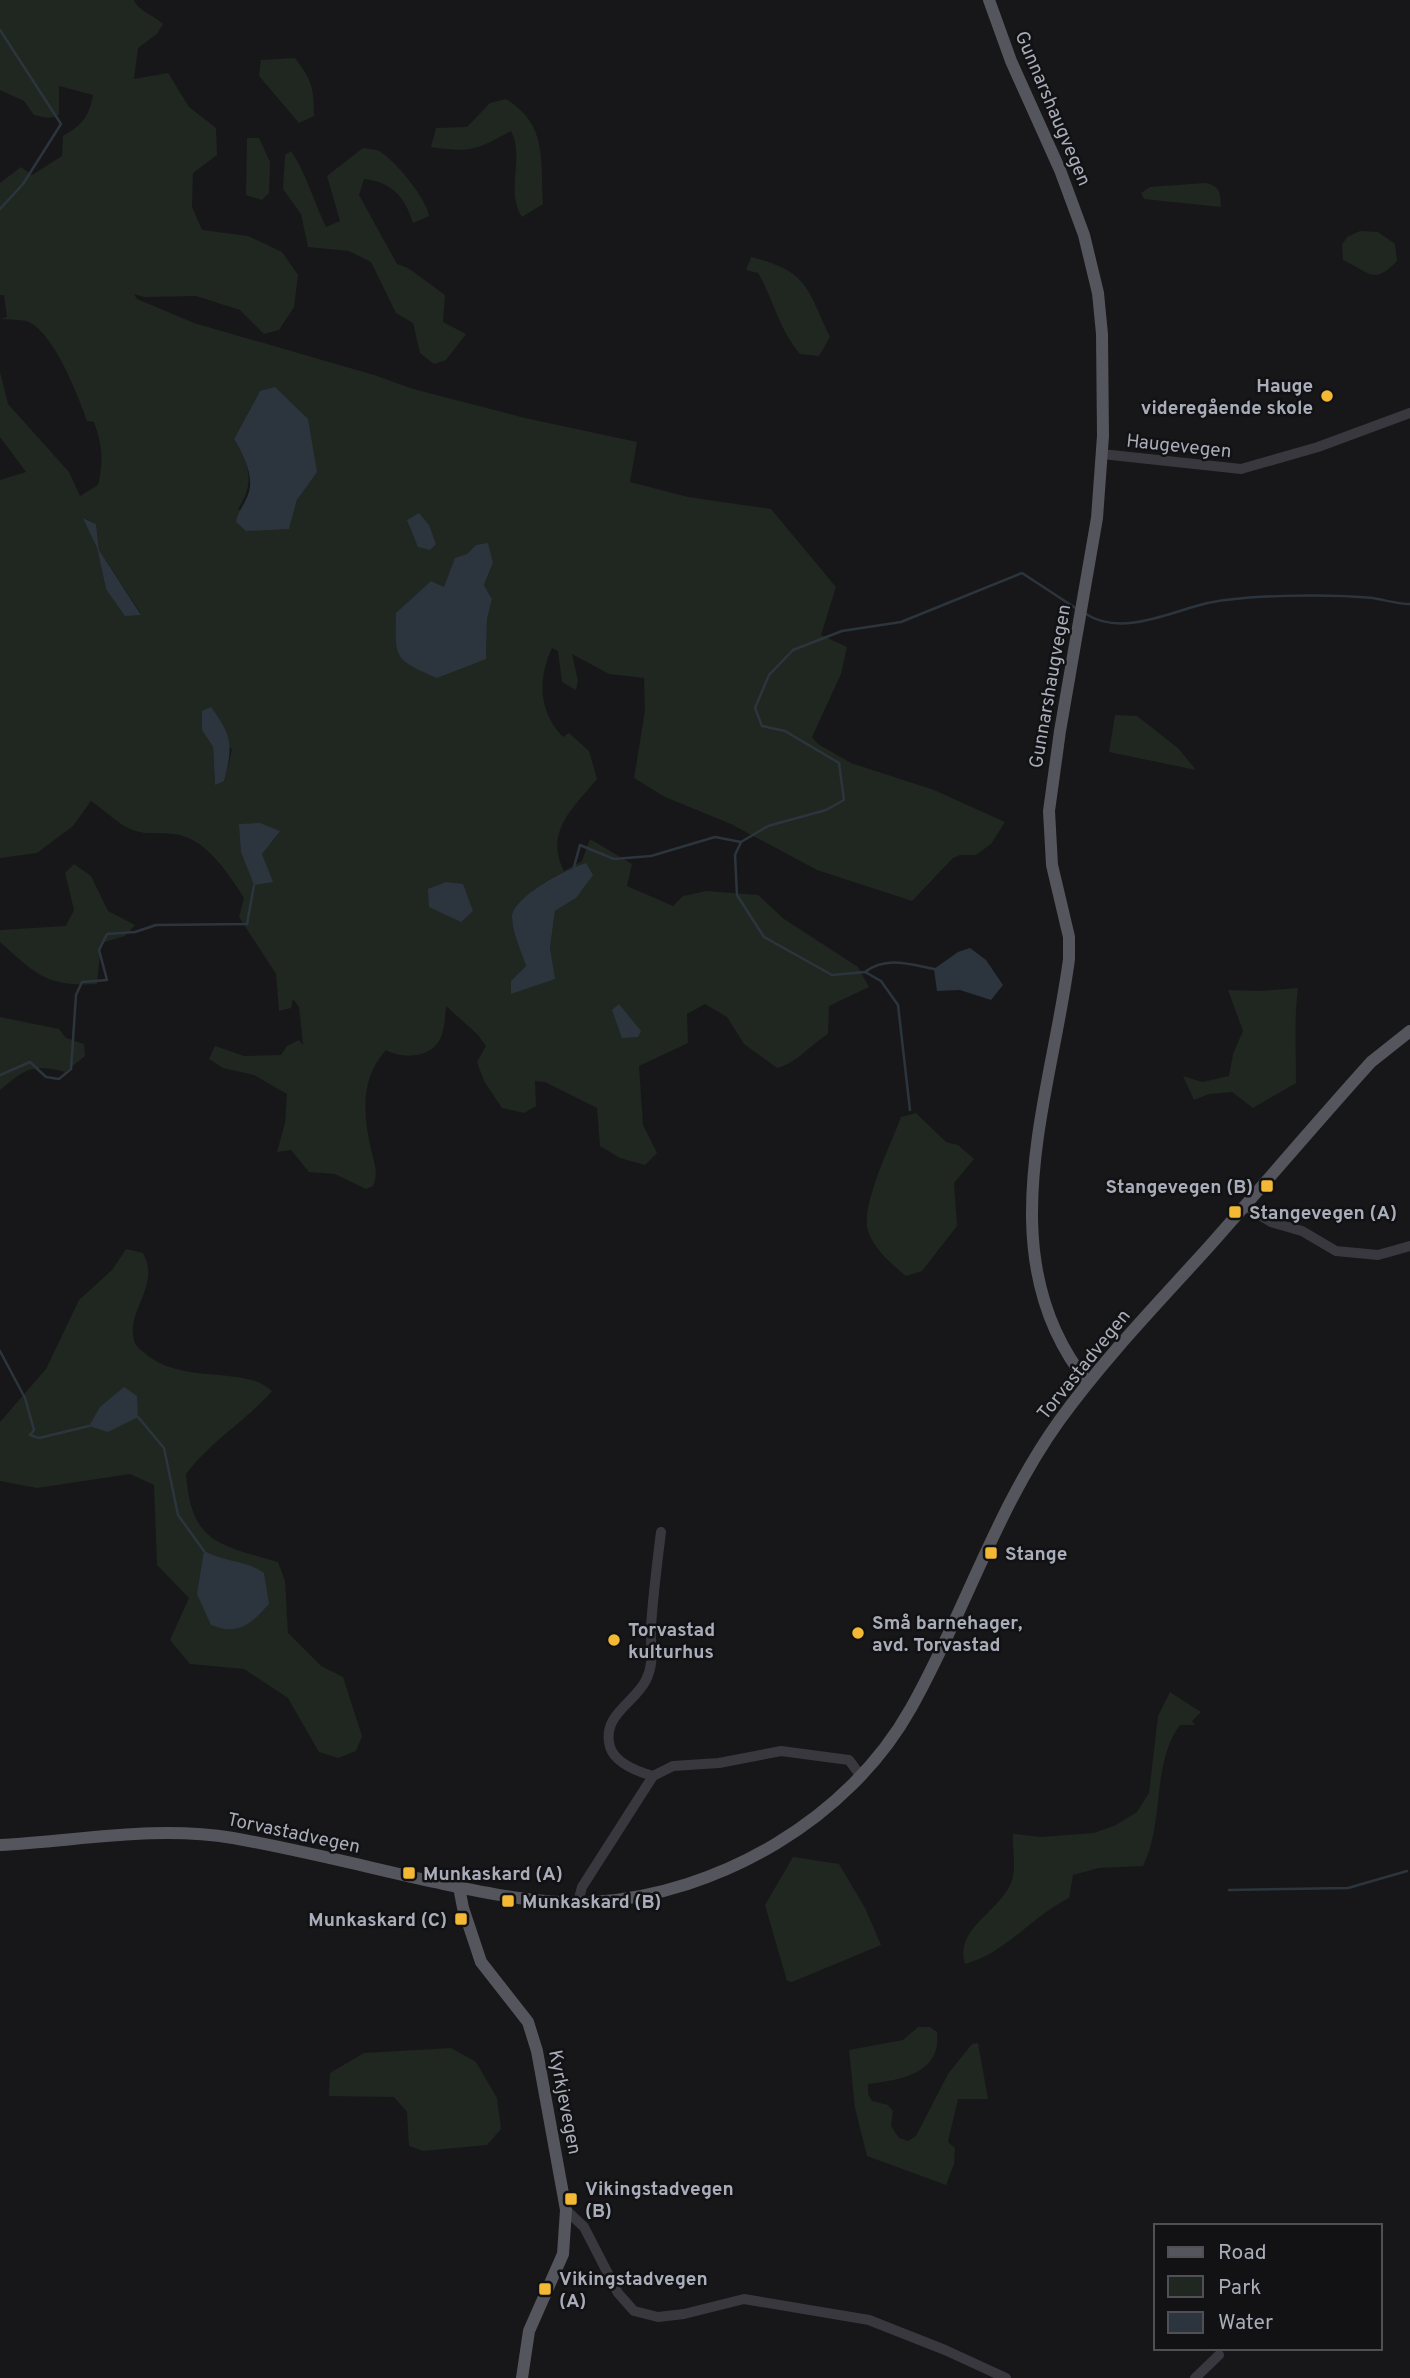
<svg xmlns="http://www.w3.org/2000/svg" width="1410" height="2378" font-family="Overpass,sans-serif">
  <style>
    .green { fill: #1f2720; fill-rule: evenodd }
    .water { fill: #2c353d }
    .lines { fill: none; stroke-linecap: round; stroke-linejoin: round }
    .stream { stroke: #2c353d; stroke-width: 2.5 }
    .minor { stroke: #38383e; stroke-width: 10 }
    .major { stroke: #54555d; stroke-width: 12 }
    .poi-dot { fill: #f3b834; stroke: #121214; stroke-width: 2.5 }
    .labels { text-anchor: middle; stroke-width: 5; stroke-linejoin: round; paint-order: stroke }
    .street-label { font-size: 19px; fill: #a9adb9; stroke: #121214 }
    .poi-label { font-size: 19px; font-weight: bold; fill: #a9adb9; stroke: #121214; text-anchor: start }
  </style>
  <rect width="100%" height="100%" fill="#171719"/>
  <path class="green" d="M 0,0 L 134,0 C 139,12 154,15 163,24 L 157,34 L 138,48 L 134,79 L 168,73 L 189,107 L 216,128 L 217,155 L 193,173 L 192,207 L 202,230 L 248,236 L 282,252 L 298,275 L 294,307 L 279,330 L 264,334 L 240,310 L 196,296 L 144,297 L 134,294 L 137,299 L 194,323 L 374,375 L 413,389 L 525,418 L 637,442 L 630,482 L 688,497 L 771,509 L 836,587 L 821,635 L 847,647 L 841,674 L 812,737 L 818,744 L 851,763 L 934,790 L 1005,822 L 991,844 L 976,855 L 960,855 L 953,858 L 912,901 L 817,870 L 731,824 L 665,797 L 634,778 L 645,711 L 644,678 L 609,674 L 572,654 L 578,681 L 576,690 L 562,682 L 558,651 L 552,648 C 537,680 539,712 563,737 L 569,733 L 589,751 L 597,779 C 573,808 544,832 564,871 L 582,861 L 590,839 L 632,864 L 627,886 L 673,906 L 683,896 L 707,891 L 758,895 L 784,919 L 858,967 L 869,987 L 829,1006 L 828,1034 C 810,1045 797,1063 777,1068 L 744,1044 L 727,1017 L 705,1004 L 687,1014 L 688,1043 L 639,1066 L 643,1125 L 657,1153 L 645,1165 L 620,1158 L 600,1146 L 597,1108 L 545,1082 L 535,1081 L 536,1106 L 524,1113 L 502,1108 L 484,1081 L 477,1062 L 486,1046 L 478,1035 L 446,1006 C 445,1015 445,1025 442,1034 C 435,1058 404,1060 386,1050 C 360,1079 363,1114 371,1149 C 374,1163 379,1172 373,1186 L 366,1189 L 335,1174 L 309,1172 L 291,1150 L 277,1152 L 285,1123 L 287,1094 L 254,1075 L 223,1068 L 209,1059 L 215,1046 L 244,1056 L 281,1055 L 287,1046 L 299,1040 L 303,1045 L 299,1007 L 293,999 L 291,1008 L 279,1011 L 276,974 L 239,917 L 244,898 C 229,874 205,837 174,834 C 157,832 142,836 126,827 C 114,820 103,809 91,801 L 73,826 L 37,853 L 0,858 L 0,480 L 26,472 L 0,437 L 0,372 L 8,404 L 69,472 L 80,496 L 98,485 C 104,461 102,444 94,422 L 87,421 C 78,395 54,334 29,322 C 21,319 10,320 1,319 L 7,317 L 4,295 L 0,295 L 0,183 L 21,167 L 32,175 L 62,156 L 63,136 C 82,125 89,117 93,95 L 59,86 L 59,115 L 49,118 L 34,115 L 24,101 L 0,90 ZM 260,391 L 306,487 L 297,500 L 289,529 L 238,509 C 255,483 250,465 234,439 ZM 84,518 L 96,524 L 99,550 L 141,614 L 106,589 L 97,548 ZM 476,545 L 493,563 L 484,585 L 492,599 L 487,619 L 486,658 L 431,581 L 444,587 ZM 202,711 L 232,750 L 224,781 L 215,784 L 213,747 L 202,729 ZM 586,863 L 576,898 L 555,911 L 550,948 L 554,979 L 511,993 L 511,982 L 526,966 C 521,951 512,932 512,917 C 512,897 568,868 586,863 Z
    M 295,58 C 312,80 314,88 314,116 L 299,123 L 259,76 L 261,60 Z
    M 506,99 C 548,125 540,159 543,204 L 522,217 C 505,192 525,157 511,131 C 476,150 472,153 431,147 L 436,128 L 467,127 L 490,103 Z
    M 247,138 L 259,138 L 270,162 L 269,193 L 262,200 L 246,195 Z
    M 363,148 C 368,149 375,149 379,151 C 395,160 427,199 429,216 L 413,223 C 405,197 392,182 364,179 L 359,195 L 397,264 L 408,268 L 445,295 L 443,322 L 466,334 L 446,360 L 434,364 L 420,353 L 413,323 L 396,313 L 371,262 L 349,251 L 308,247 L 301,214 L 283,189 L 285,155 L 291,151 C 306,173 314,202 326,227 L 340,221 L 327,176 Z
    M 1205,183 C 1221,186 1220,193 1221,207 L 1144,199 L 1141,193 L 1150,187 Z
    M 1360,231 L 1378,232 L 1395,244 L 1397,261 C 1373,286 1369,272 1343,260 L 1342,245 L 1347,237 Z
    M 751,257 C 808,271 807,288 830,337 L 819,356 L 800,354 C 778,328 775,302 758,273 L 746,270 Z
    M 1115,715 L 1137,716 L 1178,748 L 1196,770 L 1109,752 Z
    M 74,864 L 91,876 L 108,911 L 135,925 L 125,936 L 101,943 L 97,984 C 46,987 36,974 0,942 L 0,930 L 66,926 L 74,910 L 65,873 Z
    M 1298,988 C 1294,1018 1296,1052 1296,1083 L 1253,1108 L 1232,1092 L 1209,1094 L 1194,1100 L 1183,1076 L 1202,1082 L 1229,1076 L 1233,1054 L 1243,1031 L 1228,990 L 1262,991 Z
    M 0,1017 L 59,1029 L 66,1038 L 84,1044 L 85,1056 L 65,1072 C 32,1063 25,1069 0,1090 Z
    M 916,1113 L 946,1142 L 958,1145 L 974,1159 L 954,1183 L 957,1226 L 922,1271 L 906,1276 C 890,1263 875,1250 868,1231 C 860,1206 892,1142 901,1117 Z
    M 126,1249 L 143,1253 C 161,1286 126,1311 134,1340 C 136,1348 143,1351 148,1356 C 181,1380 222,1370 258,1382 C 263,1384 268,1388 272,1391 C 244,1423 213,1439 186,1474 C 191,1543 219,1545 278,1562 L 285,1581 L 288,1633 L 321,1666 L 343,1677 L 362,1736 L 356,1751 L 338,1758 L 319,1752 L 288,1698 L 244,1669 L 190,1664 L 170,1640 L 189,1598 L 157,1565 L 154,1485 L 130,1474 L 37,1488 L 0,1481 L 0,1422 L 46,1369 L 79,1300 L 112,1270 Z
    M 1170,1692 L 1201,1712 L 1192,1721 L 1195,1725 L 1180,1725 C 1151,1764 1165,1822 1143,1866 L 1099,1868 L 1073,1875 L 1069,1898 C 1031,1917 1006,1953 965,1964 C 954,1929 1000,1911 1011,1883 C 1017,1868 1012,1850 1013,1834 L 1041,1837 L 1094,1833 L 1116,1825 L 1137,1812 L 1149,1793 L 1158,1716 Z
    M 793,1857 L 839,1864 L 865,1908 L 881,1945 L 792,1982 L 787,1981 L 765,1905 Z
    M 918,2027 L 930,2027 L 937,2032 C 942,2075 898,2080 868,2084 L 868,2094 L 872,2101 L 888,2105 L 893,2111 L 891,2126 L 899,2138 L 908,2141 L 916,2136 L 948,2074 L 972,2044 L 978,2043 L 988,2099 L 958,2099 L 948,2142 L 955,2148 L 954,2164 L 946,2185 L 867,2156 L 855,2108 L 849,2050 L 903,2040 Z
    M 451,2048 L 476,2062 L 497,2098 L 501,2129 L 487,2145 L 423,2151 L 409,2146 L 407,2112 L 394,2097 L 329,2096 L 330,2073 L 364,2053 Z"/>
  <path class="water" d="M 275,387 L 308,419 L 317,472 L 297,500 L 289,529 L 246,531 L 236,522 C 238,510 246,503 249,492 C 254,475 242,452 234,439 L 260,391 Z
    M 419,513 L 429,525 L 436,544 L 430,550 L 418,547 L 407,520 Z
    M 83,518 L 96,524 L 99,550 L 141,615 L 125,616 L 106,589 L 97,548 Z
    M 488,543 L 493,563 L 484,585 L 492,599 L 487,619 L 486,659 L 437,678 C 394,659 395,660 396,613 L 431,581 L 444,587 L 455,558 L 467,554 L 476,545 Z
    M 211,707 C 233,737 233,746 224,781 L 215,785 L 213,747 L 202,730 L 202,711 Z
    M 260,823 L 280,831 L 262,854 L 273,882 L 254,885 L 241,852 L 239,824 Z
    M 586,863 L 593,875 L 576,898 L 555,911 L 550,948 L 555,979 L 511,994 L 511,981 L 526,966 C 521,951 512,932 512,917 C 512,897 568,868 586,863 Z
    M 446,882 L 463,884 L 473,911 L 461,922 L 429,907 L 428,889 Z
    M 970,948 L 986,960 L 1003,985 L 991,1000 L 960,990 L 937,991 L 934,969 L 958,952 Z
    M 619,1004 L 641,1031 L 638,1037 L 622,1038 L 612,1010 Z
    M 124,1387 L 137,1396 L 138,1417 L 108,1432 L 89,1426 L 100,1407 Z
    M 204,1551 C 224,1562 246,1560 264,1573 L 269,1604 C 251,1624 239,1636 211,1625 L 197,1594 Z"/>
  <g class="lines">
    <path class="stream" d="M 0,30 L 61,124 L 23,184 L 0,209
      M 1086,614 C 1120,636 1166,614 1200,605 C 1240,594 1330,594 1373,598 C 1385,600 1397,604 1410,604
      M 574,867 L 580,845 L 614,859 L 651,856 L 715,837 L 741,842
      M 865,972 C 886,956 909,964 934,969
      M 0,1075 L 30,1062 L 46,1077 L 59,1079 L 71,1069 L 76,995 L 82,982 L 107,980 L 99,950 L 107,934 L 135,932 L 156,925 L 247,924 L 254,885
      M 910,1110 L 898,1005 L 881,981 L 865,972 L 832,975 L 764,937 L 737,895 L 735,855 L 741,842 L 768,826 L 826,810 L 844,800 L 839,763 L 785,731 L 762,726 L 755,708 L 769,675 L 793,650 L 842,631 L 901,622 L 1022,573 L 1077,609
      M 0,1351 L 25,1398 L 34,1430 L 30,1435 L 39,1438 L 89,1426
      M 138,1417 L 164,1448 L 178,1515 L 204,1551
      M 1229,1890 L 1348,1888 L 1407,1871"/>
    <path class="minor" d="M 1102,454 L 1241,469 L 1318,447 L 1410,413
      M 1245,1206 L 1271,1222 L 1302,1231 L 1336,1251 L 1378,1255 L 1410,1246
      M 653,1776 C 639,1772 615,1763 610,1747 C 601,1715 635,1703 646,1680 C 655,1662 650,1647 651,1627 C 653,1595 657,1564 661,1532
      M 578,1902 L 582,1887 L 653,1776 L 673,1766 L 719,1763 L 781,1751 L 849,1760 L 860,1775
      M 566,2210 L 584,2227 L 618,2293 L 634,2311 L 658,2317 L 684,2314 L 744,2299 L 869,2320 L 945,2350 L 1006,2378
      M 1195,2378 L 1219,2355"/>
    <path class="major" d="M 989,0 L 1011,61 L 1060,170 L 1084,235 L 1098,293 L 1102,334 L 1103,436 L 1097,518 L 1060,731 L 1049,811 L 1052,865 L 1069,937 L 1069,959 C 1051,1098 986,1258 1088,1383
      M 0,1845 C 78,1841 155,1825 233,1838 C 300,1850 367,1867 434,1882 C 487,1893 540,1905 594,1902 C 719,1894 849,1819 911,1708 C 964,1614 996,1509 1059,1421 C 1103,1360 1155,1306 1205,1251 C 1261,1188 1315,1124 1371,1062 L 1410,1031
      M 459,1887 L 463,1908 L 481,1962 L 528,2022 L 537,2051 L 566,2210 L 563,2254 L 529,2331 L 522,2378"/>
  </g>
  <g class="poi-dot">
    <circle cx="1327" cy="396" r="7"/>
    <rect x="1260" y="1179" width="14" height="14" rx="3.5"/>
    <rect x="1228" y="1205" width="14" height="14" rx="3.5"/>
    <rect x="984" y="1546" width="14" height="14" rx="3.5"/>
    <circle cx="858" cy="1633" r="7"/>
    <circle cx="614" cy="1640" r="7"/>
    <rect x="402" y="1866" width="14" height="14" rx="3.5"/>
    <rect x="501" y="1894" width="14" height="14" rx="3.5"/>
    <rect x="454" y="1912" width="14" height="14" rx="3.5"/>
    <rect x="564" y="2192" width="14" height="14" rx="3.5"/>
    <rect x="538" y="2282" width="14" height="14" rx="3.5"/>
  </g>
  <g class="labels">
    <g class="street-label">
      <text transform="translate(1054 108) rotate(67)" y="7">Gunnarshaugvegen</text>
      <text transform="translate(1179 445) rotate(6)" y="7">Haugevegen</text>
      <text transform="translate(1049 686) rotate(-80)" y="7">Gunnarshaugvegen</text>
      <text transform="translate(1083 1364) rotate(-51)" y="7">Torvastadvegen</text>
      <text transform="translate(294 1832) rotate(12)" y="7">Torvastadvegen</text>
      <text transform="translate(566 2102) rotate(79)" y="7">Kyrkjevegen</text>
    </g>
    <g class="poi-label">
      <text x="1313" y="392" text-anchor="end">Hauge<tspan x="1313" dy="22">videregående skole</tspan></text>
      <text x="1253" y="1193" text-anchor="end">Stangevegen (B)</text>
      <text x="1249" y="1219">Stangevegen (A)</text>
      <text x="1005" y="1560">Stange</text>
      <text x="872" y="1629">Små barnehager,<tspan x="872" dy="22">avd. Torvastad</tspan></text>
      <text x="628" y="1636">Torvastad<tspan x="628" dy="22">kulturhus</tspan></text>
      <text x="423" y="1880">Munkaskard (A)</text>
      <text x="522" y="1908">Munkaskard (B)</text>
      <text x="447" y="1926" text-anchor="end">Munkaskard (C)</text>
      <text x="585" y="2195">Vikingstadvegen<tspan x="585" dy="22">(B)</tspan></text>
      <text x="559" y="2285">Vikingstadvegen<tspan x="559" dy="22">(A)</tspan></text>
    </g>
  </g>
  <rect x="1154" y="2224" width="228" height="126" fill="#121214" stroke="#4e5056" stroke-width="2"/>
  <rect x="1168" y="2247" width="35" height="10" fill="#54555d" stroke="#4e5056" stroke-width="2"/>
  <text x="1218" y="2259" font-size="21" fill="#a9adb9">Road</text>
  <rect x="1168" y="2276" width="35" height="21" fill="#1f2720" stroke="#4e5056" stroke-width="2"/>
  <text x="1218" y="2294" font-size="21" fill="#a9adb9">Park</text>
  <rect x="1168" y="2312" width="35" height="21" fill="#2c353d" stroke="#4e5056" stroke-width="2"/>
  <text x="1218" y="2329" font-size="21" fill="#a9adb9">Water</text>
</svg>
